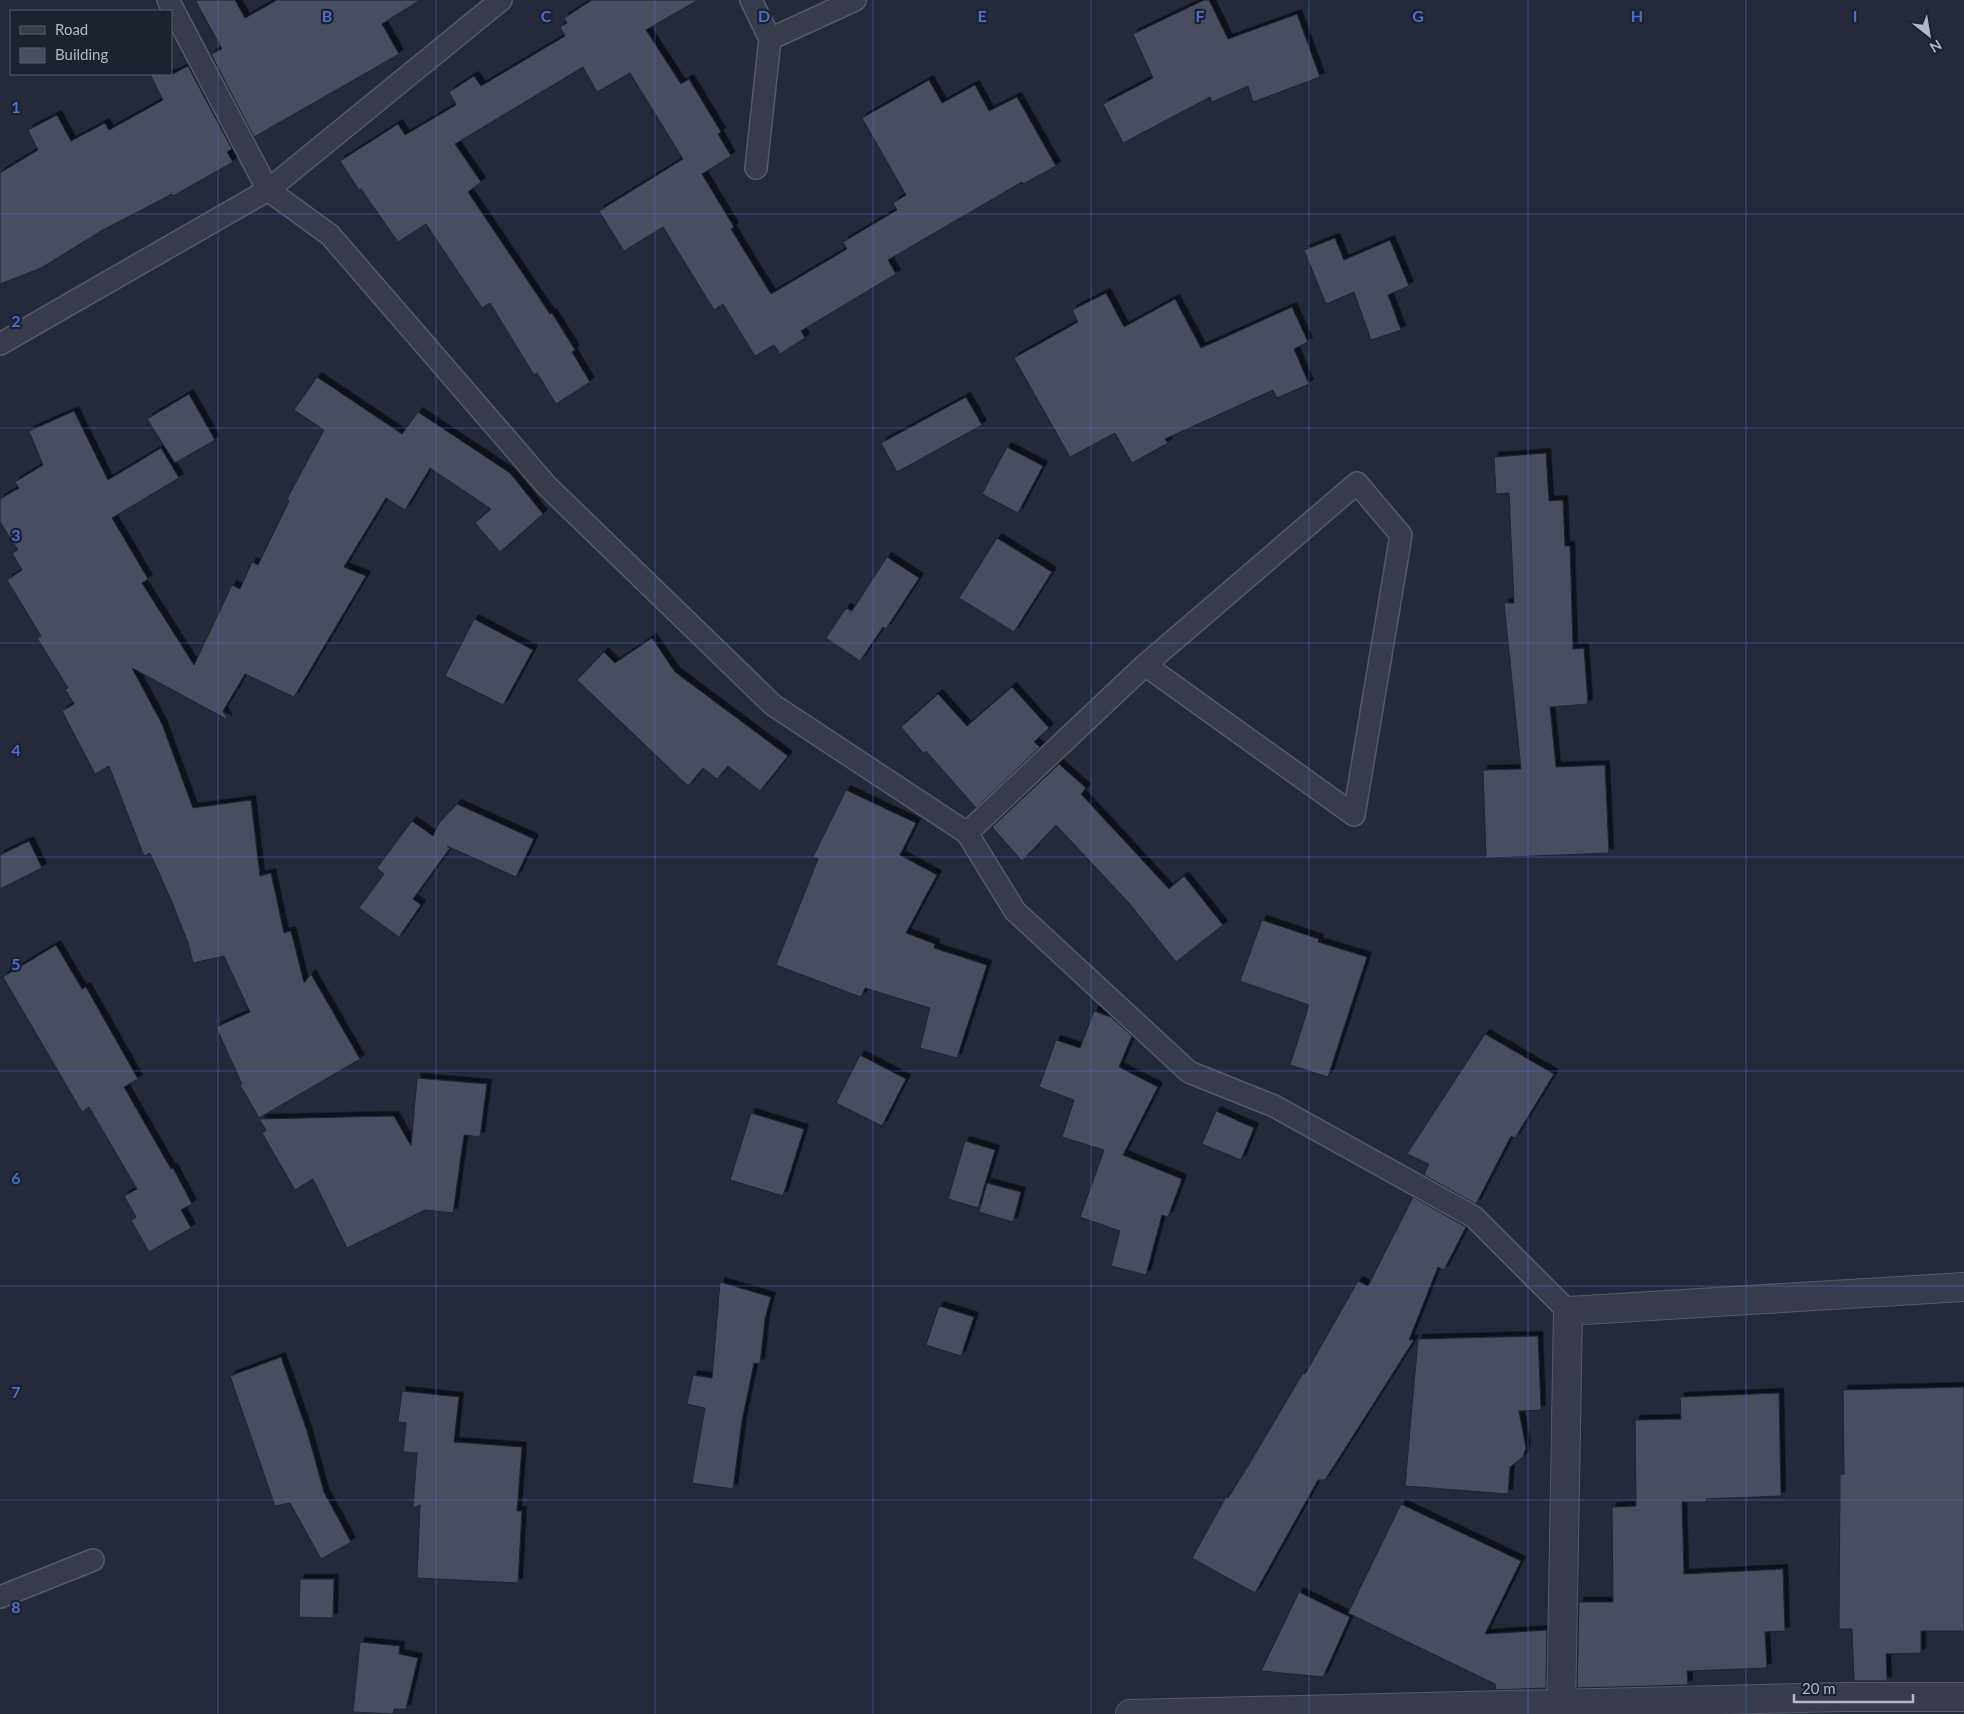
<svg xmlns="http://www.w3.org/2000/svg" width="1964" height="1714" font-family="Lato,sans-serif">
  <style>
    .building { fill: #484d60; stroke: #1f2431; filter: url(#shadow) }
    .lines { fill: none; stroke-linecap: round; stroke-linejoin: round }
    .lane-casing { stroke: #565a68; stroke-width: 24 }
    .street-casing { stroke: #565a68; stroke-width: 30 }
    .lane { stroke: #383c4a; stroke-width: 21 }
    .street { stroke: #383c4a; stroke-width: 28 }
    .grid { fill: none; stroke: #4a6ed2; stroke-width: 1; stroke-opacity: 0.55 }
    .grid-label { font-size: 16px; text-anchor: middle; font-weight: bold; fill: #4a6ed2; stroke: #1d222f; stroke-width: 4.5; stroke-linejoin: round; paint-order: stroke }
  </style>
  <defs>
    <filter id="shadow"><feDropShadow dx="4.5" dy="-4.5" stdDeviation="0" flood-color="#0009"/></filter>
  </defs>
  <rect width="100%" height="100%" fill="#242a39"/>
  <path class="building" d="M 195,0 L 235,0 L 245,18 L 277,0 L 420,0 L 382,24 L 399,54 L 254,137 L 211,54 L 222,49 Z
    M 592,0 L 698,0 L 646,30 L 681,84 L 689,79 L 721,132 L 718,134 L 731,156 L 702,174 L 734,227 L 731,229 L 771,294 L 847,249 L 843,242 L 897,210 L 893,203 L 906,195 L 862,118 L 929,80 L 942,103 L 975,85 L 989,111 L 1017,97 L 1056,166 L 1023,184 L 1022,182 L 888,260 L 896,274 L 801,331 L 805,338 L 780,354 L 774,345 L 755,356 L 723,304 L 714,310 L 663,227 L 624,251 L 599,211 L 683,159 L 630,73 L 597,92 L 583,67 L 455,144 L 481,182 L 468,192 L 550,314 L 552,313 L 575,350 L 572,352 L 590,382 L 556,404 L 537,373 L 534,375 L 490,303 L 482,308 L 426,224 L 398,242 L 361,189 L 359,190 L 340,161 L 398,124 L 405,135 L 456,105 L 449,92 L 474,76 L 481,86 L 565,36 L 560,27 L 567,23 L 564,18 Z
    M 1204,0 L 1209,0 L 1228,39 L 1297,14 L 1320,77 L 1253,102 L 1248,86 L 1212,102 L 1210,97 L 1123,143 L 1103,104 L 1153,78 L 1133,34 Z
    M 188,66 L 232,149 L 227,152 L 233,162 L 173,196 L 172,194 L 101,231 L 41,268 L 0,284 L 0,173 L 38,150 L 28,130 L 57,115 L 71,141 L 105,123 L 109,130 L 163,100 L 150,74 L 173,74 Z
    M 1335,238 L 1344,260 L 1390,240 L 1409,286 L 1388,295 L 1401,330 L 1371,340 L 1354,292 L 1326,304 L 1304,250 Z
    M 1106,293 L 1124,327 L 1175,299 L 1201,348 L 1292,307 L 1308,342 L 1294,349 L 1309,384 L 1277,398 L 1273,390 L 1165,439 L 1168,443 L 1132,463 L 1115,433 L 1070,457 L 1014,358 L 1078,322 L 1072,310 Z
    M 317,377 L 402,434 L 418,412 L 510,473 L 543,514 L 500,552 L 475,523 L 491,509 L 430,468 L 405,510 L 386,498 L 344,567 L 366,576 L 294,697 L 245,674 L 223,711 L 228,720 L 132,668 L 162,724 L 193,808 L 251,800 L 260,876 L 271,873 L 284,933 L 291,931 L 304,983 L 311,974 L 360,1059 L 259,1118 L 240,1085 L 242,1084 L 216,1027 L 250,1012 L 224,956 L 193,963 L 188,943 L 172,902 L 150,853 L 144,856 L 109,766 L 95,774 L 62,711 L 74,704 L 65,689 L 68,688 L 37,638 L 41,636 L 7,580 L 22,570 L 12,553 L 18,550 L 0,522 L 0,499 L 19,488 L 15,482 L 43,465 L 29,431 L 74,411 L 108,480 L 161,448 L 179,478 L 112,518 L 148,579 L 142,583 L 194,665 L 232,585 L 240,589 L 252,562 L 258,565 L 289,501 L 287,499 L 324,430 L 294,410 Z
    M 189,394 L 215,440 L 175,463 L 147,419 Z
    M 966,397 L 982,425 L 897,472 L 881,443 Z
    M 1007,447 L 1043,466 L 1018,513 L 982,494 Z
    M 1546,453 L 1549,501 L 1563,500 L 1565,546 L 1570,546 L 1573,649 L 1584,648 L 1588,704 L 1550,707 L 1556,767 L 1605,765 L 1609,853 L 1486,858 L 1483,770 L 1521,769 L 1504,603 L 1514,603 L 1509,493 L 1496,494 L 1494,457 Z
    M 997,538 L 1052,572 L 1014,632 L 959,598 Z
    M 887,557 L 919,578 L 886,629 L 883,627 L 860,661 L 826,638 L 846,608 L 852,611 Z
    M 474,619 L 533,650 L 503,705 L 445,676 Z
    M 652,638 L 675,672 L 788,756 L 760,791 L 728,766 L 717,779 L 703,768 L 688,786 L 577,680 L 604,652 L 615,663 Z
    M 1012,687 L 1049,728 L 1034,742 L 1040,747 L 976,808 L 926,751 L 924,754 L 901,727 L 938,694 L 967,726 Z
    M 1059,764 L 1086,788 L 1081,794 L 1169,889 L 1184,876 L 1223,925 L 1176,962 L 1129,903 L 1056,825 L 1022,861 L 992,827 Z
    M 846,790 L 916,823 L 900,855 L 937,875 L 906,933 L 935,944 L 934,948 L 987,965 L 957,1058 L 920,1048 L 930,1008 L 865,988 L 861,997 L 776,965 L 818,859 L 813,857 Z
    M 457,804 L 534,839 L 516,877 L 447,846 L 450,848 L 413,899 L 421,905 L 399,937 L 359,908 L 384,874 L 377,868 L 412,821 L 433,836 L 439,823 Z
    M 29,841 L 42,868 L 0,889 L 0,855 Z
    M 1262,920 L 1319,939 L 1318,942 L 1367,957 L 1328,1077 L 1290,1065 L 1309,1005 L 1240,981 Z
    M 56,945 L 82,989 L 86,987 L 138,1079 L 124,1087 L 171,1169 L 173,1168 L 192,1204 L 181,1210 L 191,1228 L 149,1252 L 131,1220 L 136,1217 L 124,1196 L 137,1189 L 89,1107 L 82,1112 L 3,977 Z
    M 1094,1011 L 1111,1017 L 1132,1036 L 1119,1067 L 1158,1087 L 1123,1155 L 1182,1179 L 1168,1217 L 1162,1215 L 1146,1275 L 1111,1266 L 1120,1231 L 1080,1217 L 1104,1150 L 1062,1137 L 1074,1100 L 1039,1087 L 1056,1040 L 1080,1048 Z
    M 1485,1034 L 1554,1074 L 1515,1138 L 1511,1136 L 1476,1204 L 1424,1175 L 1429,1164 L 1407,1154 Z
    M 860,1055 L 906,1079 L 882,1126 L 836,1103 Z
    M 417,1078 L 487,1084 L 480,1137 L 464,1135 L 453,1213 L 425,1210 L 347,1248 L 313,1179 L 295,1190 L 262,1133 L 266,1130 L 259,1119 L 394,1116 L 411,1146 Z
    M 1216,1111 L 1254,1128 L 1241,1160 L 1202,1144 Z
    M 751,1113 L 804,1129 L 783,1196 L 730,1180 Z
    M 965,1141 L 995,1150 L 978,1208 L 948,1199 Z
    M 987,1183 L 1021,1192 L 1013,1222 L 979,1212 Z
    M 1413,1197 L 1466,1227 L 1444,1270 L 1438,1267 L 1409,1340 L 1414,1340 L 1325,1480 L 1318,1480 L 1255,1593 L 1192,1558 L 1226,1497 L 1228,1498 L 1248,1466 L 1303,1373 L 1305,1374 L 1358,1281 L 1368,1286 Z
    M 720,1282 L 771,1297 L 765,1319 L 760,1364 L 754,1363 L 742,1421 L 733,1489 L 692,1483 L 705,1408 L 687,1404 L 693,1375 L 712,1378 Z
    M 939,1306 L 974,1317 L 961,1356 L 926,1345 Z
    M 1538,1336 L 1541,1410 L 1519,1411 L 1526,1448 L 1523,1457 L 1510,1467 L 1508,1494 L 1405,1486 L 1418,1339 Z
    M 281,1357 L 307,1431 L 324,1492 L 351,1542 L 321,1559 L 290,1503 L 275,1506 L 230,1376 Z
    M 1964,1387 L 1964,1631 L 1921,1631 L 1921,1653 L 1886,1654 L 1887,1681 L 1854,1681 L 1852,1629 L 1839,1629 L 1840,1474 L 1844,1474 L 1843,1390 Z
    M 402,1391 L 459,1397 L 454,1442 L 522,1447 L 517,1511 L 522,1511 L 518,1583 L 417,1578 L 420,1505 L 413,1508 L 417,1453 L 403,1452 L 406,1423 L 398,1422 Z
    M 1779,1393 L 1781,1496 L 1706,1499 L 1706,1502 L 1682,1502 L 1684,1574 L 1783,1569 L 1785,1631 L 1765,1632 L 1767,1668 L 1687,1671 L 1688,1685 L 1577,1688 L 1579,1602 L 1613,1602 L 1612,1507 L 1636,1506 L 1635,1420 L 1681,1419 L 1680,1397 Z
    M 1401,1504 L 1521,1561 L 1485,1634 L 1547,1630 L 1546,1688 L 1496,1690 L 1495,1684 L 1348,1613 Z
    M 300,1579 L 334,1579 L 333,1618 L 299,1617 Z
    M 1299,1592 L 1350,1617 L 1323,1677 L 1261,1671 Z
    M 360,1642 L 400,1646 L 399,1654 L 418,1658 L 406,1709 L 394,1709 L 393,1714 L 353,1712 Z"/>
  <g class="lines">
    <g class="lane-casing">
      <path id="lane" d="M 168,0 L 268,190 L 501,0
        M 751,0 L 770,39 L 855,0
        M 756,168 L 770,39
        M 0,344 L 268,190 L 330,235 L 547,486 L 773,705 L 967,833 L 1015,911 L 1189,1072 L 1274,1106 L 1474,1217 L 1568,1311
        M 967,833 L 1145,665 L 1354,815 L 1401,535 L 1357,483 L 1145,665
        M 0,1597 L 93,1560"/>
    </g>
    <g class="street-casing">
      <path id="street" d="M 1130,1714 L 1845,1697 L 1964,1697
        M 1561,1714 L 1568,1311 L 1964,1287"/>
    </g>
    <use href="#lane" class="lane"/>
    <use href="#street" class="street"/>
  </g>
  <path class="grid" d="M 218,0 L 218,1714M 436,0 L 436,1714M 655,0 L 655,1714M 873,0 L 873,1714M 1091,0 L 1091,1714M 1309,0 L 1309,1714M 1528,0 L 1528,1714M 1746,0 L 1746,1714M 0,214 L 1964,214M 0,428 L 1964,428M 0,643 L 1964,643M 0,857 L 1964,857M 0,1071 L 1964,1071M 0,1286 L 1964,1286M 0,1500 L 1964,1500"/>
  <g class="grid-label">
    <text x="327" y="22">B</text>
    <text x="546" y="22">C</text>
    <text x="764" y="22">D</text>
    <text x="982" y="22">E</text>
    <text x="1200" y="22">F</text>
    <text x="1418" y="22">G</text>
    <text x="1637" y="22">H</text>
    <text x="1855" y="22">I</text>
    <text x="16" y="113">1</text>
    <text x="16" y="327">2</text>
    <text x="16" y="541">3</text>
    <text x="16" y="756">4</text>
    <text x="16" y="970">5</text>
    <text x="16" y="1184">6</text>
    <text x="16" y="1398">7</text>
    <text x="16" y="1613">8</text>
  </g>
  <rect x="10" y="10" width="162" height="65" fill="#1d222f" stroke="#595e6b"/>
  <rect x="20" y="26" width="25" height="8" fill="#383c4a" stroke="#595e6b"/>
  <text x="55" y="35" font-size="15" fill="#b3b7c5">Road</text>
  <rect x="20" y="48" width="25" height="15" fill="#484d60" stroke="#595e6b"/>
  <text x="55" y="60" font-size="15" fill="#b3b7c5">Building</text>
  <g transform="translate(1929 35) rotate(149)" stroke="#1d222f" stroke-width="4" paint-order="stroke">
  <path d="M0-4L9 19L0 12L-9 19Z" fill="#b3b7c5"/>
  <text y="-8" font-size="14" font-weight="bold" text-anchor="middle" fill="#b3b7c5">N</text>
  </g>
  <path d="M1794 1694v8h119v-8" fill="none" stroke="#b3b7c5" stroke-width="2.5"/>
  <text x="1802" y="1694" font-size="15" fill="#b3b7c5" stroke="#1d222f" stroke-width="4" paint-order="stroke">20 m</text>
</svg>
